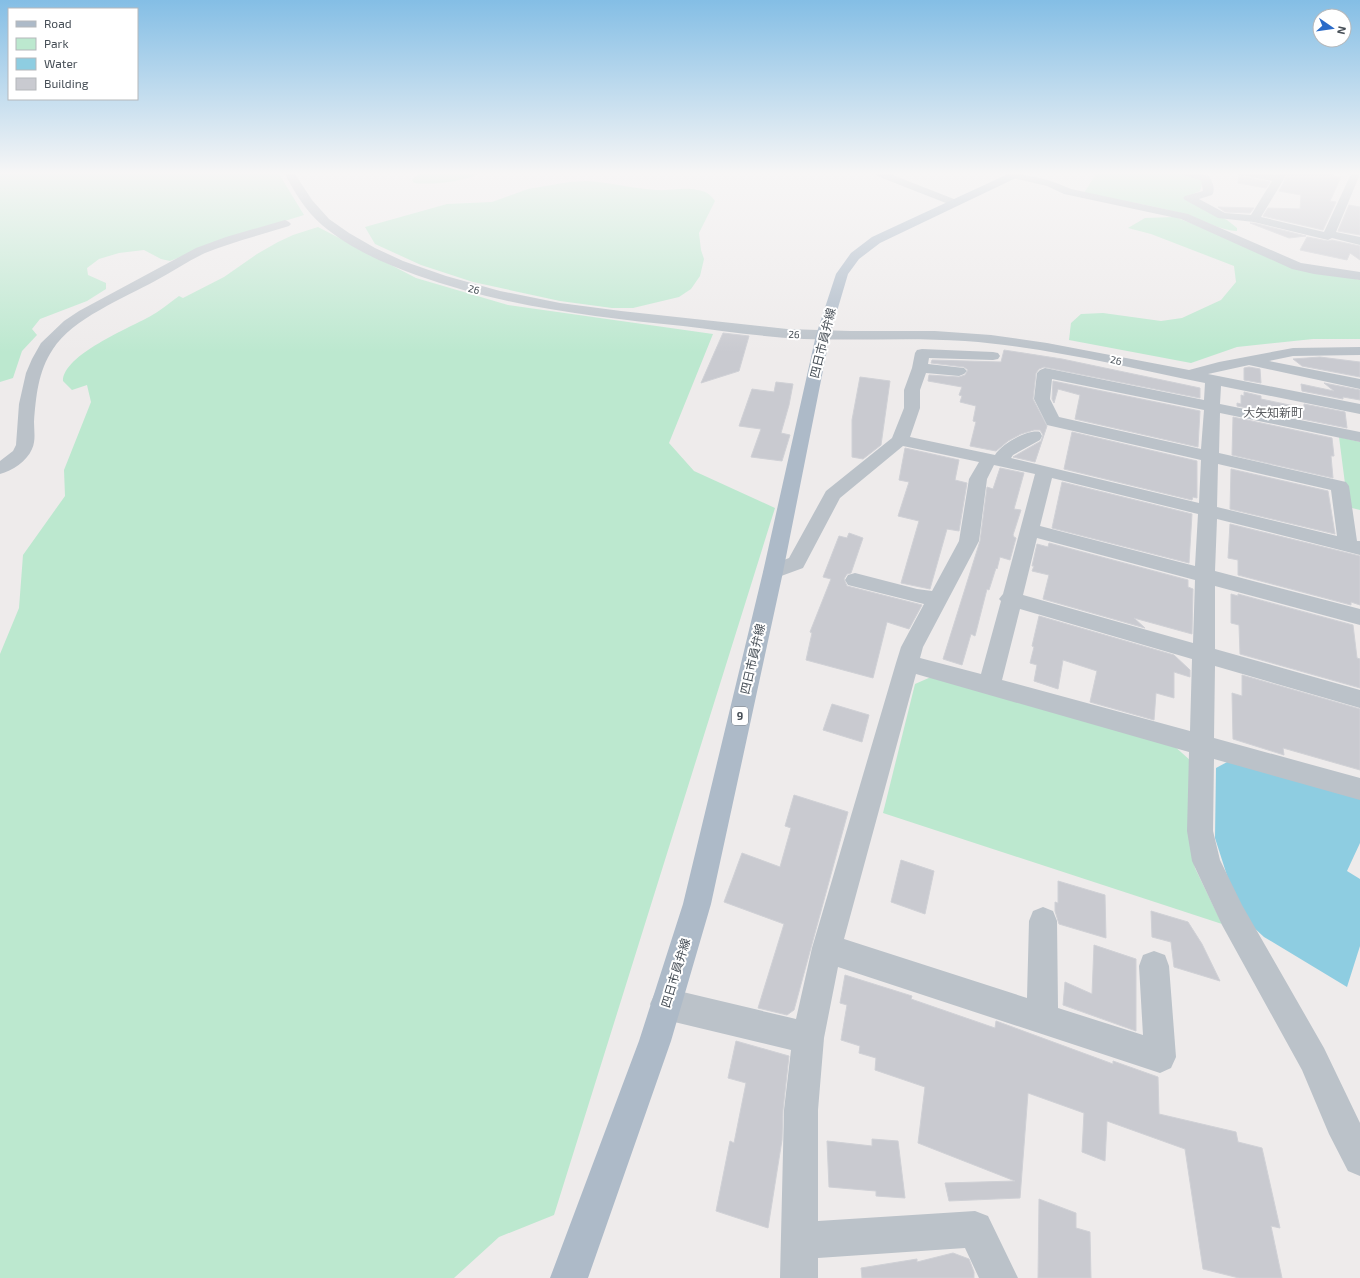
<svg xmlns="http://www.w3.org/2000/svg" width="1360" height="1278" font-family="'Exo 2','Noto Sans JP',sans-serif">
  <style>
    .green { fill: #bce8cf }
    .water { fill: #8ecde1 }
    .building { fill: #c9cad0; stroke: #d0d1d6 }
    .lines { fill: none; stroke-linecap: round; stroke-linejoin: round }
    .minor { fill: #bbc2c9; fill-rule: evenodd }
    .major { fill: #adbac8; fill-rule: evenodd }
    .labels { text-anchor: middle; stroke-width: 4; stroke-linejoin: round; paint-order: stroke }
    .far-street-label { font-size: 10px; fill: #464e56; stroke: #fff }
    .shield { fill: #fff; stroke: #7e8389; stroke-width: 1 }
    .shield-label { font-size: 11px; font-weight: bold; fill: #464e56 }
    .street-label { font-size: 12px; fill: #464e56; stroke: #fff }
    .far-quarter-label { font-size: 12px; fill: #595b5f; stroke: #fff }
  </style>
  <rect width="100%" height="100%" fill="#eeebeb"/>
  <path class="green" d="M 0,174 L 279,174 L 304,215 L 227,239 L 170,261 L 161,259 L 144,250 L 119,253 L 99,259 L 87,268 L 88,275 L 106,283 L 106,289 L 87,301 L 40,319 L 32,329 L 37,335 L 22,351 L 13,378 L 0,382 Z
    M 418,174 L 478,174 C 461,182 433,185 414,183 L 412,180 Z
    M 1096,174 L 1188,174 L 1204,178 L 1200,191 L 1183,198 L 1227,220 L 1237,228 L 1237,231 C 1222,231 1200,219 1184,214 C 1152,205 1117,200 1084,193 Z
    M 586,181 C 610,182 633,189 657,190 C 670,191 685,187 697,190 C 706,191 710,194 715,201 L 699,233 L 701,250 L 704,259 L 700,276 L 691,289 L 679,297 L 633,308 L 612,308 L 560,301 L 473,282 L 421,265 L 375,244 L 365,227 L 447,204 L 492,202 L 528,189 L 569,182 Z
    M 1175,217 L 1301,266 L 1360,280 L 1360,339 L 1313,339 L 1237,347 L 1191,363 L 1069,340 L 1071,323 L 1081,314 L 1103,313 L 1161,321 L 1182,318 L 1221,300 L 1236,282 L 1234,266 L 1151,234 L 1128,228 L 1145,218 Z
    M 318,227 L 416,278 L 508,305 L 713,334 L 669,443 L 694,471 L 775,508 L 554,1215 L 499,1237 L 454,1278 L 0,1278 L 0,654 L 19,608 L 23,555 L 65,496 L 64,470 L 91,402 L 87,385 L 72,390 L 63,381 C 63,355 129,328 149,317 C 160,311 169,303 179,296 L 183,298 L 224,277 L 257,254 L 278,242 L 293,235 Z
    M 1339,437 L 1360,442 L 1360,510 L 1348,507 Z
    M 931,677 L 1173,745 L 1191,761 L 1188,833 L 1195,868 L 1222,924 L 883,813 L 915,684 Z"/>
  <path class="water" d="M 1229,761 L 1360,798 L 1360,843 L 1347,871 L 1360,879 L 1360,946 L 1347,987 L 1264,937 L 1251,925 L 1231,888 L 1215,838 L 1216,768 Z"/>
  <path class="building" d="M 1239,174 L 1244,174 L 1246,177 L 1270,182 L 1266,188 L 1238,183 Z
    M 1288,174 L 1326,174 L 1341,177 L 1330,201 L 1336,202 L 1323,230 L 1263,216 L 1268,208 L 1300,209 L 1301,195 L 1279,191 Z
    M 1349,205 L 1360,207 L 1360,235 L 1338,231 Z
    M 1218,207 L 1254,208 L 1250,213 L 1225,212 Z
    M 1250,223 L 1254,223 L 1306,236 L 1289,238 Z
    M 1307,237 L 1328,241 L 1332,240 L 1360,246 L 1360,260 L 1350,253 L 1347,260 L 1300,250 Z
    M 723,333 L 749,336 L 739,371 L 701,383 Z
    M 1004,350 L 1062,359 L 1200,388 L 1200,398 L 1044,367 L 1039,369 L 1036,373 L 1033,399 L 1047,426 L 1035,462 L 1013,457 L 1041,441 L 1043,435 L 1040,430 L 1034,430 L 1021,434 L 1008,441 L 996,451 L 970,446 L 976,422 L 973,421 L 976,406 L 960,402 L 962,396 L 959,395 L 962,387 L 928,381 L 929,375 L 959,377 L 965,375 L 968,370 L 964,367 L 931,363 L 932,360 L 1001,362 Z
    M 1320,357 L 1360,362 L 1360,377 L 1302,366 L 1293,359 Z
    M 1249,367 L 1260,369 L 1261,383 L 1244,380 L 1244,368 Z
    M 860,377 L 890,381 L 881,445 L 863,459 L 852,457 L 852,420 Z
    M 1053,381 L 1200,411 L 1198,447 L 1075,419 L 1080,395 L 1058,389 L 1054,403 L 1052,399 Z
    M 776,382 L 793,384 L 789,405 L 781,433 L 790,435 L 782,461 L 751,457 L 761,429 L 739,426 L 752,389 L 774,392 Z
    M 1324,383 L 1360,390 L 1360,400 L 1343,397 L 1343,399 L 1302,391 L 1301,384 L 1334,391 Z
    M 1244,392 L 1261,396 L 1261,399 L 1304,408 L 1304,404 L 1345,412 L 1347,428 L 1237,406 L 1237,403 L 1241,404 L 1241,395 L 1244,396 Z
    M 1233,417 L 1332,438 L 1334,456 L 1331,456 L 1333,478 L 1232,455 Z
    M 1072,432 L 1197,461 L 1197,498 L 1193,497 L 1192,500 L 1064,469 Z
    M 905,448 L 959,460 L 955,480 L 967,483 L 959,531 L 947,529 L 930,589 L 901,583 L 919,521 L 898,516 L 909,482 L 899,480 Z
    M 1000,468 L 1024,473 L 1014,509 L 1021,510 L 1013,535 L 1014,537 L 1016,538 L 1010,560 L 1000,557 L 997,569 L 996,568 L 989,590 L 987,589 L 975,636 L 971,634 L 962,665 L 943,659 L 980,541 L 987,487 L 993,489 Z
    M 1231,469 L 1328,491 L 1335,534 L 1230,509 Z
    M 1062,482 L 1192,514 L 1189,563 L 1052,528 Z
    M 1230,524 L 1360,556 L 1360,605 L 1351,602 L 1351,605 L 1238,575 L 1238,560 L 1228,558 Z
    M 849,533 L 863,538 L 851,573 L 847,574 L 844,579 L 847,586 L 922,605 L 909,629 L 887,622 L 873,678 L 806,660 L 812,633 L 810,632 L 831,579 L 823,577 L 839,536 L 847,538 Z
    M 1049,543 L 1188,580 L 1188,587 L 1193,589 L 1192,634 L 1134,618 L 1145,628 L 1043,599 L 1049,575 L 1032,571 L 1034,566 L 1032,566 L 1037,544 L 1048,547 Z
    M 1231,594 L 1238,596 L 1238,594 L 1353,625 L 1357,658 L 1360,659 L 1360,688 L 1240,654 L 1239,625 L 1231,623 Z
    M 1039,616 L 1174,655 L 1190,670 L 1190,677 L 1174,672 L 1174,698 L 1156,693 L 1154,720 L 1090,702 L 1097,671 L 1063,660 L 1058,689 L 1034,681 L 1037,665 L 1030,663 L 1034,647 L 1032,646 Z
    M 1242,675 L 1360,709 L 1360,770 L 1283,748 L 1284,755 L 1233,739 L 1232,693 L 1242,696 Z
    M 832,704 L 869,715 L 862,742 L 823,730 Z
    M 794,795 L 848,812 L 794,1010 L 787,1015 L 758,1008 L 784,924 L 724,902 L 742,853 L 780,867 L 791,828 L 785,826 Z
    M 901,860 L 934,871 L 925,914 L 891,902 Z
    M 1058,881 L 1105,895 L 1106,938 L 1059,924 L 1055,911 L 1055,902 L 1058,903 Z
    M 1151,911 L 1188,922 L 1202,944 L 1220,981 L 1174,967 L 1171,942 L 1152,937 Z
    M 1094,945 L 1136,959 L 1136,1031 L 1063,1005 L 1065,982 L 1092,994 Z
    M 845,975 L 912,996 L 911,999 L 995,1028 L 996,1021 L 1113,1064 L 1113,1061 L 1158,1077 L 1159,1114 L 1236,1132 L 1238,1142 L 1262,1148 L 1280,1228 L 1271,1226 L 1282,1278 L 1239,1278 L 1203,1269 L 1185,1149 L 1107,1121 L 1105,1161 L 1082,1152 L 1084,1113 L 1028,1093 L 1020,1198 L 949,1201 L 945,1183 L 1015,1181 L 918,1143 L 925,1087 L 875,1070 L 876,1058 L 859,1053 L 860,1046 L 841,1040 L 847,1005 L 840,1003 Z
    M 736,1041 L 789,1056 L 783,1110 L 782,1140 L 768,1228 L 716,1211 L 730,1141 L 734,1143 L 746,1083 L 728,1078 Z
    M 872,1139 L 898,1141 L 905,1198 L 876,1196 L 876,1191 L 829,1187 L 827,1141 L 872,1146 Z
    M 1039,1199 L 1076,1213 L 1076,1228 L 1090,1232 L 1091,1278 L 1038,1278 Z
    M 953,1253 L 969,1259 L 974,1272 L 974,1278 L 862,1278 L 861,1268 L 917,1259 L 917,1262 Z"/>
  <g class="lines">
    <path class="minor" d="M 285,174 L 295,174 L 312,200 L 329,219 L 349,233 L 375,248 L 403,261 L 446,276 L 500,291 L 560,303 L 621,311 L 787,329 L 850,331 L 935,331 L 991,335 L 1047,343 L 1189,370 L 1219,362 L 1293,348 L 1360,347 L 1360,355 L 1293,356 L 1269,361 L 1360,379 L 1360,389 L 1249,365 L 1208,374 L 1360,404 L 1360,414 L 1221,386 L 1220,404 L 1360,432 L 1360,442 L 1220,413 L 1219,453 L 1346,482 L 1349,486 L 1357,541 L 1360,541 L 1360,555 L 1217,519 L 1215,571 L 1360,609 L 1360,625 L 1215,586 L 1215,649 L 1360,690 L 1360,708 L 1215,666 L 1214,738 L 1360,778 L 1360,800 L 1214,759 L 1213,831 L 1220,860 L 1242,905 L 1324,1048 L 1360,1123 L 1360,1176 L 1348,1171 L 1329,1134 L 1302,1070 L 1222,925 L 1192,861 L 1187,831 L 1189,752 L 916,674 L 844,939 L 1027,998 L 1029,921 L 1033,911 L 1043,907 L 1053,911 L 1057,921 L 1058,1008 L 1143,1035 L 1139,966 L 1143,955 L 1154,951 L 1165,955 L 1169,966 L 1176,1057 L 1171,1068 L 1160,1073 L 838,967 L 824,1038 L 818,1110 L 818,1221 L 975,1211 L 988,1216 L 1018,1278 L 979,1278 L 965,1248 L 818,1258 L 818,1278 L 780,1278 L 784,1110 L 791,1050 L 666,1020 L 655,1015 L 650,1004 L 655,993 L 666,988 L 796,1019 L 812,948 L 896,663 L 901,647 L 924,604 L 848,585 L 845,580 L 848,575 L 855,573 L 917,589 L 932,591 L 959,541 L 969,479 L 979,462 L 903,446 L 840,498 L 803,568 L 773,579 L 766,577 L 763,572 L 766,567 L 789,558 L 826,491 L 892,438 L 904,408 L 904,390 L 912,368 L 915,353 L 917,350 L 922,349 L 993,352 L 998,353 L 1000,356 L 998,359 L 993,360 L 929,358 L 928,364 L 964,368 L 967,371 L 964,374 L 959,376 L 926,373 L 920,390 L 920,408 L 910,437 L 995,455 C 1002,444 1027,429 1040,432 L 1042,436 L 1040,440 L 1013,455 L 1011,458 L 1199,503 L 1201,460 L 1047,425 L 1034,399 L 1037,373 L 1040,370 L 1045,368 L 1204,400 L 1205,383 C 1126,367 1046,347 965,341 C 912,337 858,341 804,339 C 764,337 724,331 683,326 C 593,317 502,306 416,275 C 383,263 349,248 322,225 C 306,211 294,192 285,174 ZM 1052,379 L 1204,410 L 1201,449 L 1059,417 L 1050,399 ZM 1218,464 L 1331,490 L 1337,536 L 1217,507 ZM 994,465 L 1035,474 L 1003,594 L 999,599 L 1001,601 L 981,674 L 920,658 L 923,647 L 979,541 L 987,479 ZM 1052,478 L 1198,514 L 1195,566 L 1040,526 ZM 1037,538 L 1195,580 L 1193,643 L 1023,595 ZM 1020,609 L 1192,659 L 1190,731 L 1002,680 Z
      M 876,174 L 890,174 L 959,201 L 961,203 L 959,205 L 951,205 L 877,176 Z
      M 1008,174 C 1030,174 1051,180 1071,189 L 1188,214 L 1301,263 L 1360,272 L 1360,280 L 1314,274 L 1292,269 L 1181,219 L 1064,194 L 1047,186 L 1008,177 Z
      M 1184,174 L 1201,174 L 1209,176 C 1212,181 1216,189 1212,195 L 1199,199 L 1225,213 L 1251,215 L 1272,181 L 1246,176 L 1245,174 L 1276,175 L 1277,174 L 1287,174 L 1261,217 L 1324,232 L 1351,174 L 1360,174 L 1336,232 L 1360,237 L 1360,245 L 1332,238 L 1328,240 L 1254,222 L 1218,218 L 1185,200 L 1183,198 L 1185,196 L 1203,191 L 1201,180 L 1185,176 Z
      M 285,220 L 289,222 L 291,224 L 289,226 C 261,235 232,242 205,253 C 188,261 172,272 155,281 C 124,298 72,319 53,349 C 38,371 36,397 34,422 C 34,431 36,440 32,449 C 27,461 12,471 0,474 L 0,461 L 13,451 L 16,445 L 19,404 L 26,373 L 32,359 L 41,343 L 64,321 L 79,311 L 196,248 L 226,237 Z"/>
    <path class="major" d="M 1008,174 L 1021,174 L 1020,176 L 880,243 L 859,259 L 848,274 L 830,335 L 783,572 L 711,904 L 671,1041 L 588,1278 L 550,1278 L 639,1041 L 683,904 L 763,572 L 816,335 L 836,274 L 851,253 L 872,237 Z"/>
  </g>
  <linearGradient id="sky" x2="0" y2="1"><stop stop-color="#84bee5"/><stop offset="0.49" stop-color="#f7f6f6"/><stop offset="1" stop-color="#f7f6f6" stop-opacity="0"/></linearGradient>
  <rect width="1360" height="353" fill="url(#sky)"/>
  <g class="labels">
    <g class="far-street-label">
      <text transform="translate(474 289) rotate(15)" y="4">26</text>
      <text transform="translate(794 334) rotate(3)" y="4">26</text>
      <text transform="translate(1116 360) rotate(11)" y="4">26</text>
    </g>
    <rect class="shield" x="732" y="707" width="16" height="18" rx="3"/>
    <g class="shield-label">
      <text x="740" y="720">9</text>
    </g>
    <g class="street-label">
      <text transform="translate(823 343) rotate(-76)" y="4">四日市員弁線</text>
      <text transform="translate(753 659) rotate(-77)" y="4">四日市員弁線</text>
      <text transform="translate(676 973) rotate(-73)" y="4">四日市員弁線</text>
    </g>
    <g class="far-quarter-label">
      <text x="1273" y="417">大矢知新町</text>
    </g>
  </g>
  <rect x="8" y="8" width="130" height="92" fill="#ffffff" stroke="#b5b8bb"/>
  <rect x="16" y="21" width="20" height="6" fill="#adbac8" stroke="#b5b8bb"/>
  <text x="44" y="28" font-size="12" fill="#464e56">Road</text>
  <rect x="16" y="38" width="20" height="12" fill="#bce8cf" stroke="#b5b8bb"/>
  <text x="44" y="48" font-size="12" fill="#464e56">Park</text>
  <rect x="16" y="58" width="20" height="12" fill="#8ecde1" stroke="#b5b8bb"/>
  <text x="44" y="68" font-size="12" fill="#464e56">Water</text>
  <rect x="16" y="78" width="20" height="12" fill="#c9cad0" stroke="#b5b8bb"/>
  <text x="44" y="88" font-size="12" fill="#464e56">Building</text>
  <g transform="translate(1332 28) rotate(103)"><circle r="19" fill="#ffffff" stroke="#b5b8bb"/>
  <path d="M0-3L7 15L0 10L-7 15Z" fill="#2b6bc8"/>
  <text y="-6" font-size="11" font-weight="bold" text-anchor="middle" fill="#464e56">N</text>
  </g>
</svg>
